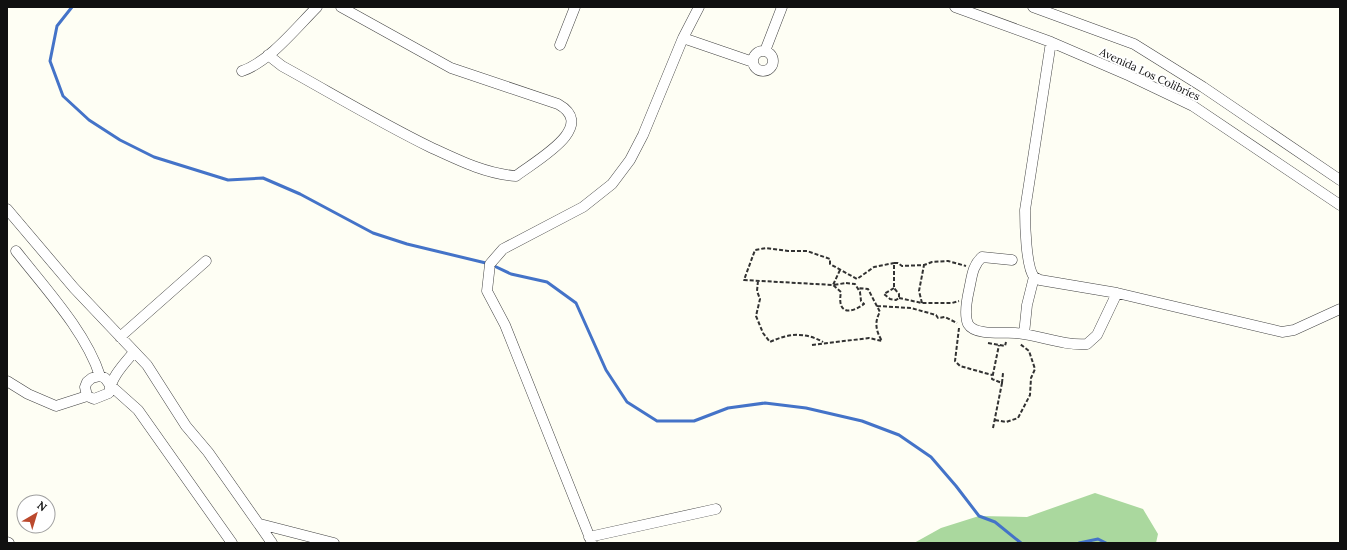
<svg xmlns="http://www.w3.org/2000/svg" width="1347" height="550" font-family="Lora,serif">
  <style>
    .forest { fill: #aad89e }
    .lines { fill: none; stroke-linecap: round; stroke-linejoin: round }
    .stream { stroke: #4473c8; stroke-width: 3 }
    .minor-casing { stroke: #434343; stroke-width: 11 }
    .path { stroke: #323232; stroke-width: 2; stroke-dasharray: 4 2; stroke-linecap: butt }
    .minor { stroke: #fff; stroke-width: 10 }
    .labels { text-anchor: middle; stroke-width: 4; stroke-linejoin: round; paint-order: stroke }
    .street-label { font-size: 11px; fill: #101010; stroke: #fff }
  </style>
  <rect width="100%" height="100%" fill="#fefef4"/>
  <path class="forest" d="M 1095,493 L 1143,509 L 1158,534 L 1156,543 L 914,543 L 941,528 L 979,516 L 1027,517 Z"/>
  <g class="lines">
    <path class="stream" d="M 72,7 L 57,26 L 50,61 L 63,96 L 89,120 L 120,140 L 154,157 L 228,180 L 263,178 L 300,194 L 373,233 L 407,244 L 490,264 L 511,274 L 547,282 L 576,303 L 606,370 L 627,402 L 657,421 L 694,421 L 728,408 L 765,403 L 806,408 L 862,421 L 899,435 L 931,457 L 956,486 L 979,516 L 995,522 L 1021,543
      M 1079,543 L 1098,539 L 1106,543"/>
    <g class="minor-casing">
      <path id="minor" d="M 955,7 L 1051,42 L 1130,76 L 1193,106 L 1340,205
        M 1033,7 L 1134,44 L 1203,87 L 1340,180
        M 683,38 L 753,62
        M 1051,42 L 1025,210 C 1025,224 1026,267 1034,277 L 1040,280 L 1117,293 L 1282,332 L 1294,330 L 1340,309
        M 560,45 L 575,7
        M753 61a10 10 0 1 1 20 0a10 10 0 1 1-20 0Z
        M 765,51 L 782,7
        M 268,55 L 282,66 C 331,93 379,122 430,147 C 458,160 486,174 516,176 C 535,161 599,127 558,104 L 451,68 L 341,7
        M 242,71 C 269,62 296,28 317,7
        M 7,209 L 74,288 L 147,365 L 186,426 L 208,452 L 272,543
        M 16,251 C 45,288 86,332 100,376
        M 1012,260 L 982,257 C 972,266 972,277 969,290 C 967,299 964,315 968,324 C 975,336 1003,332 1015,333 C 1039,335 1063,346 1087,344 L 1097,335 L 1117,293
        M 1024,334 L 1027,305 L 1034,277
        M 120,337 L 206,261
        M 7,381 L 28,394 L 56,406 L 87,396 L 94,399 L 109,393 C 111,377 124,364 134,352
        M 87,396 L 85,387 L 87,382 L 92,378 L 100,376 L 105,378 L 110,385 L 138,410 L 232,543
        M 260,524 L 334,543
        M 589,537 L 716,509
        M 7,542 L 9,543
        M 592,543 L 505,325 L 487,291 L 490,264 L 503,249 L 583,207 L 612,184 L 630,160 L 643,135 L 683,38 L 699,7"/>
    </g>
    <path class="path" d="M 840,270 L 833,285 L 744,280 L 755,250 L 766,248 L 788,251 L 807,251 L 830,259 L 830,264 L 857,279 L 874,267 L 894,263
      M 758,281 L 757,291 L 760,299 L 756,316 L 763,333 L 770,342 C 789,333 805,332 823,342
      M 846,283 L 855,284 L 860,292 L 861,301 L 864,304 C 849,315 837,313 841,292 L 833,285 Z
      M 894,288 L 884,294 L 890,299 L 896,300 L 899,298 L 899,294 L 894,288 L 894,263 L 898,263 L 902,266 L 924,265 L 932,262 L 948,261 L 966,266
      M 899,298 L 922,303 L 952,303 L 959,301
      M 922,303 L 919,291 L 924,265
      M 877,306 L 911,308 L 936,315 L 938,318 L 945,317 L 957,323
      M 959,328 L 955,361 L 960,366 L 992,375
      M 988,343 L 1005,346 L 1006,342
      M 812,345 L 869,338 L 882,341 C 876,331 874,322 880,312 L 868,289 L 858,288
      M 1002,383 L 1003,373
      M 995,420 L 1006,422 L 1018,418 L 1030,395 L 1031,378 L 1035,369 L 1029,351 L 1020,344
      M 993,428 L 1002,383 L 992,379 L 999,345"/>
    <use href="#minor" class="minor"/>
  </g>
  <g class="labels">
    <g class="street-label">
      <text transform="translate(1150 74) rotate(25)" y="4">Avenida Los Colibríes</text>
    </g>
  </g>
  <rect width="1347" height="550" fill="none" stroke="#101010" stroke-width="16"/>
  <g transform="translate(36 514) rotate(38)"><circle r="19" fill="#ffffff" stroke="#9f9f9f"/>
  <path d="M0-3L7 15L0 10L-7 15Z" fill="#bb492d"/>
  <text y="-6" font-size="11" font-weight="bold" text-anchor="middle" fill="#101010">N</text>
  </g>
</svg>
